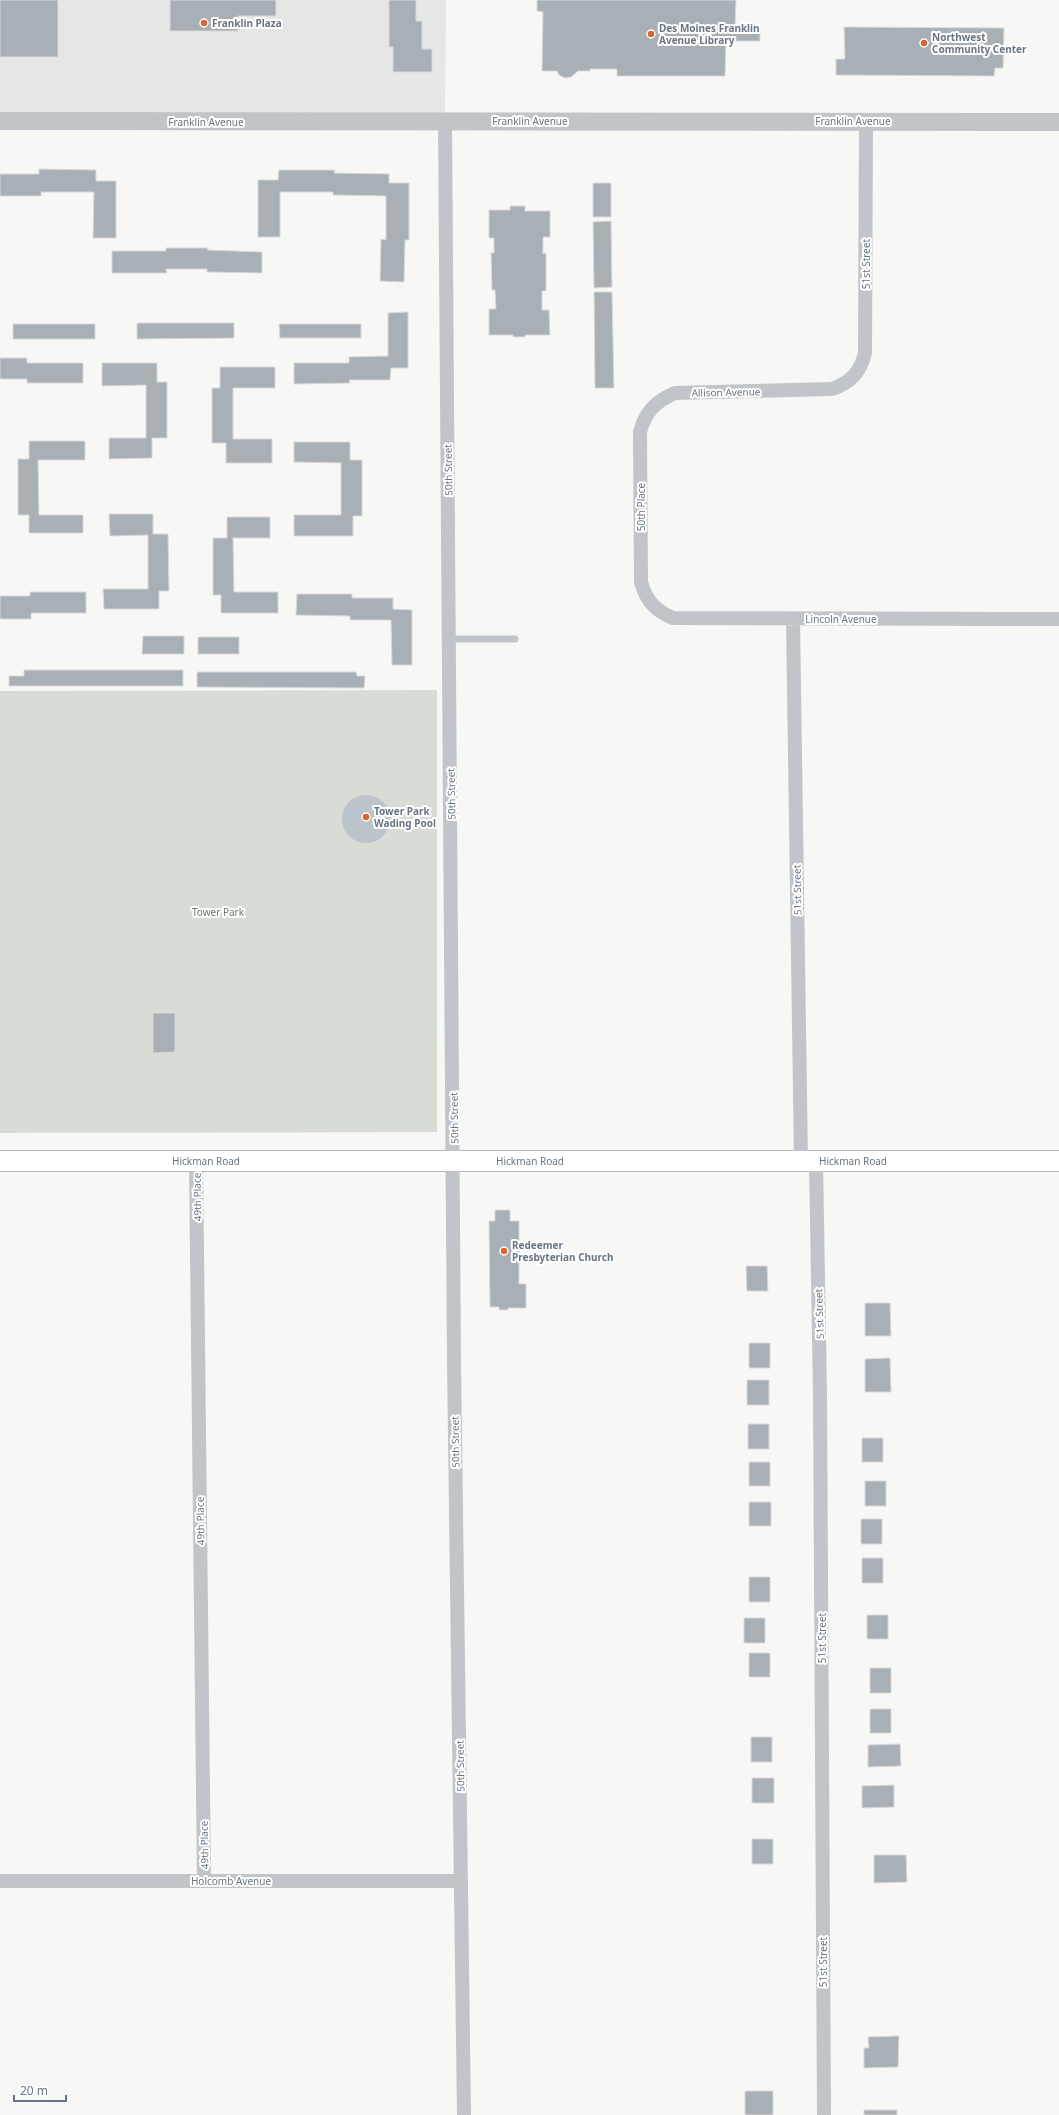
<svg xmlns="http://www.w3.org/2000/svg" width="1059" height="2115" font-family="'Noto Sans',sans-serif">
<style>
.built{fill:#e5e6e6}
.green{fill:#d7dcd4}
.water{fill:#bbc4ca}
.building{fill:#a8afb5;stroke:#d9d9d7}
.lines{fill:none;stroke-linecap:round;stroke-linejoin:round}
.secondary-casing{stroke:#b3b8bd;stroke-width:22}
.service{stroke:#c1c4c8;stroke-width:7}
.minor{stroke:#c1c4c8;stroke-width:14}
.tertiary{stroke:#c1c4c8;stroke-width:18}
.secondary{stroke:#fff;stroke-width:20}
.poi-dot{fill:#d96534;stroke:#fff;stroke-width:1.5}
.labels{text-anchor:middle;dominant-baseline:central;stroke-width:4;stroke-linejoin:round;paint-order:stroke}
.poi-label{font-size:10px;font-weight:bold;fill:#687684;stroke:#fff;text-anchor:start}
.street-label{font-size:10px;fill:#687684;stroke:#fff}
.park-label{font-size:10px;fill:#6a7b67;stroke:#fff}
</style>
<rect width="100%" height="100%" fill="#f7f7f5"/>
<!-- built -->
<path class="built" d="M0,0H446L445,121H0Z"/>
<!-- green -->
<path class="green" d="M437,690V1132L0,1133V691Z"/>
<!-- water -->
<path class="water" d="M342 819a24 24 0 1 1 48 0a24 24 0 1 1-48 0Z"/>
<!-- building -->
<path class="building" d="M0,0H58V57H0Z
M170,0H276V16H238V31H170Z
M389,0H416V21H422V49H432V72H393V47H389Z
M537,0H736L735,27H760V41H726L725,76H617V69H590V71H578L571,77L565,78L559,75L557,71H542L543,12L537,11Z
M844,27L1004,28L1003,68H995L994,76L836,75V59H845Z
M39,169L96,170V181H116V238H93L94,192H41V196H0V174H39Z
M279,170H335L334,173L389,174V183H409V240H405L404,282L380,281L381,239L386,240V196L333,195V192H280V237H258V180H278Z
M593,183H611V217H593Z
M510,206H525V211H550V237H543V254L546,253V291H542V310H549L550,335H525V337H513V335H489V309H496L495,290H492L491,253H494V238H489V210H510Z
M611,221L612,287L594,288L593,222Z
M166,248H208L207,250L262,252V273L207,272V269H166L167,273H112V251H166Z
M594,292H612L614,388H595Z
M408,312V368H391L390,380H349L350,383L294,384V363H349V357L388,356V313Z
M137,323H234V338L137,339Z
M13,324H95V339H13Z
M279,324H361V338H280Z
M0,358H27V363H83V383H27V379H0Z
M102,363H157V382H167V438H152V458L109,459V438H146V385L102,386Z
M220,367H275V388H233V439H272V463H226V443H212V388H220Z
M29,441H85V460H38L39,515H83V533H29V515H18V459H29Z
M294,442H350V460H362V516H353V536H294V515H341V463L294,462Z
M109,514H153V534H168L169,591H159V609H104L103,589H148V535L110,536Z
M227,517H270V538H233L234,592H278V613H221V595H213V538H227Z
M30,592H86V613H31V619H0V596H30Z
M297,594H352V598H393V609L412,610V665H392L391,620H350V616L296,615Z
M143,636H184V654H142Z
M198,637H239V654H198Z
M24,670H183V686H9V676H24Z
M197,672H356L357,676H365L364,688L197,687Z
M153,1013H175V1052L153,1053Z
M495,1210H510V1221H519V1284H526V1308H508V1310H499V1307H490L489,1221H495Z
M746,1266H767L768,1291H747Z
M865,1303H890L891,1336H865Z
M749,1343H770V1368H749Z
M890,1358L891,1392H865V1359Z
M747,1380H769V1405H747Z
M748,1424H769V1449H748Z
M862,1438H883V1462H862Z
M749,1462H770V1486H749Z
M865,1481H886V1506H865Z
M749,1502H771V1526H749Z
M861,1519H882V1544H861Z
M862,1558H883V1583H862Z
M749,1577H770V1602H749Z
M867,1615H888V1639H867Z
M744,1618H765V1643H744Z
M749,1653H770V1677H749Z
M870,1668H891V1693H870Z
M870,1709H891V1733H870Z
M751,1737H772V1762H751Z
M900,1744L901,1766L868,1767V1745Z
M752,1778H774V1803H752Z
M894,1785V1807L862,1808V1786Z
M752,1839H773V1864H752Z
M874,1855H906L907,1882L874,1883Z
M899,2036L898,2067L864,2068V2048H869L868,2037Z
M745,2091H773V2115H745Z
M864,2110H897V2115H864Z"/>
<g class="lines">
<!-- secondary casing -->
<g class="secondary-casing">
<path id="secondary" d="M0,1161H1059"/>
</g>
<!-- service -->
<path class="service" d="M449,639H515"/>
<!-- minor -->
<path class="minor" d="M445,121L454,1361L464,2115
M866,121L865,353C860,373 851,382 832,389L675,393C656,401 645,412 640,432L641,582C646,601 656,611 673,618L1059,619
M793,619L801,1161
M196,1161L204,1881
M816,1161L820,1396L824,2115
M0,1881H461"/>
<!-- tertiary -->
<path class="tertiary" d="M0,121L1059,122"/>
<!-- secondary -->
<use href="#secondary" class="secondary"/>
</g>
<!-- markers -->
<g class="poi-dot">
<circle cx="204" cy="23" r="4"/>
<circle cx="651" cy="34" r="4"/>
<circle cx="924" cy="43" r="4"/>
<circle cx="366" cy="817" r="4"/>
<circle cx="504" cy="1251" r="4"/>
</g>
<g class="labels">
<!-- poi labels -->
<g class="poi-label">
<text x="212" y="23">Franklin Plaza</text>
<text x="659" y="28">Des Moines Franklin<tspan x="659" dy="12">Avenue Library</tspan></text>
<text x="932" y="37">Northwest<tspan x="932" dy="12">Community Center</tspan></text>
<text x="374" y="811">Tower Park<tspan x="374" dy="12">Wading Pool</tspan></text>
<text x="512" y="1245">Redeemer<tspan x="512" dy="12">Presbyterian Church</tspan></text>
</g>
<!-- street labels -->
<g class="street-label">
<text x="530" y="121">Franklin Avenue</text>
<text x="853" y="121">Franklin Avenue</text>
<text x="206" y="122">Franklin Avenue</text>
<text transform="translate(866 264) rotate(-90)">51st Street</text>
<text transform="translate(726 392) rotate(-1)">Allison Avenue</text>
<text transform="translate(448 470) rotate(-91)">50th Street</text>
<text transform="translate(641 507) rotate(-90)">50th Place</text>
<text x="841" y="619">Lincoln Avenue</text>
<text transform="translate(451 794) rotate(-91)">50th Street</text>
<text transform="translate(797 890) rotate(-91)">51st Street</text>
<text transform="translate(454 1118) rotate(-91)">50th Street</text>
<text x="206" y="1161">Hickman Road</text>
<text x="530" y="1161">Hickman Road</text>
<text x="853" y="1161">Hickman Road</text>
<text transform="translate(197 1197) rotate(-91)">49th Place</text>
<text transform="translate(819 1314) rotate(-92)">51st Street</text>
<text transform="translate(455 1442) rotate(-91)">50th Street</text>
<text transform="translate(200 1521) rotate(-91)">49th Place</text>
<text transform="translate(822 1638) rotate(-90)">51st Street</text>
<text transform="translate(460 1766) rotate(-91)">50th Street</text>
<text transform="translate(204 1845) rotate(-91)">49th Place</text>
<text x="231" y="1881">Holcomb Avenue</text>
<text transform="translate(823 1962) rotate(-90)">51st Street</text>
</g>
<!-- park labels -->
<g class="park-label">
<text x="218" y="912">Tower Park</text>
</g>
</g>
<!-- scale -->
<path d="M14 2095v6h52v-6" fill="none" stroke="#687684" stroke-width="2"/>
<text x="20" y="2095" font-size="12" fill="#687684" stroke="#ffffff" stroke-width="3" paint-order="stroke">20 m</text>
</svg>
